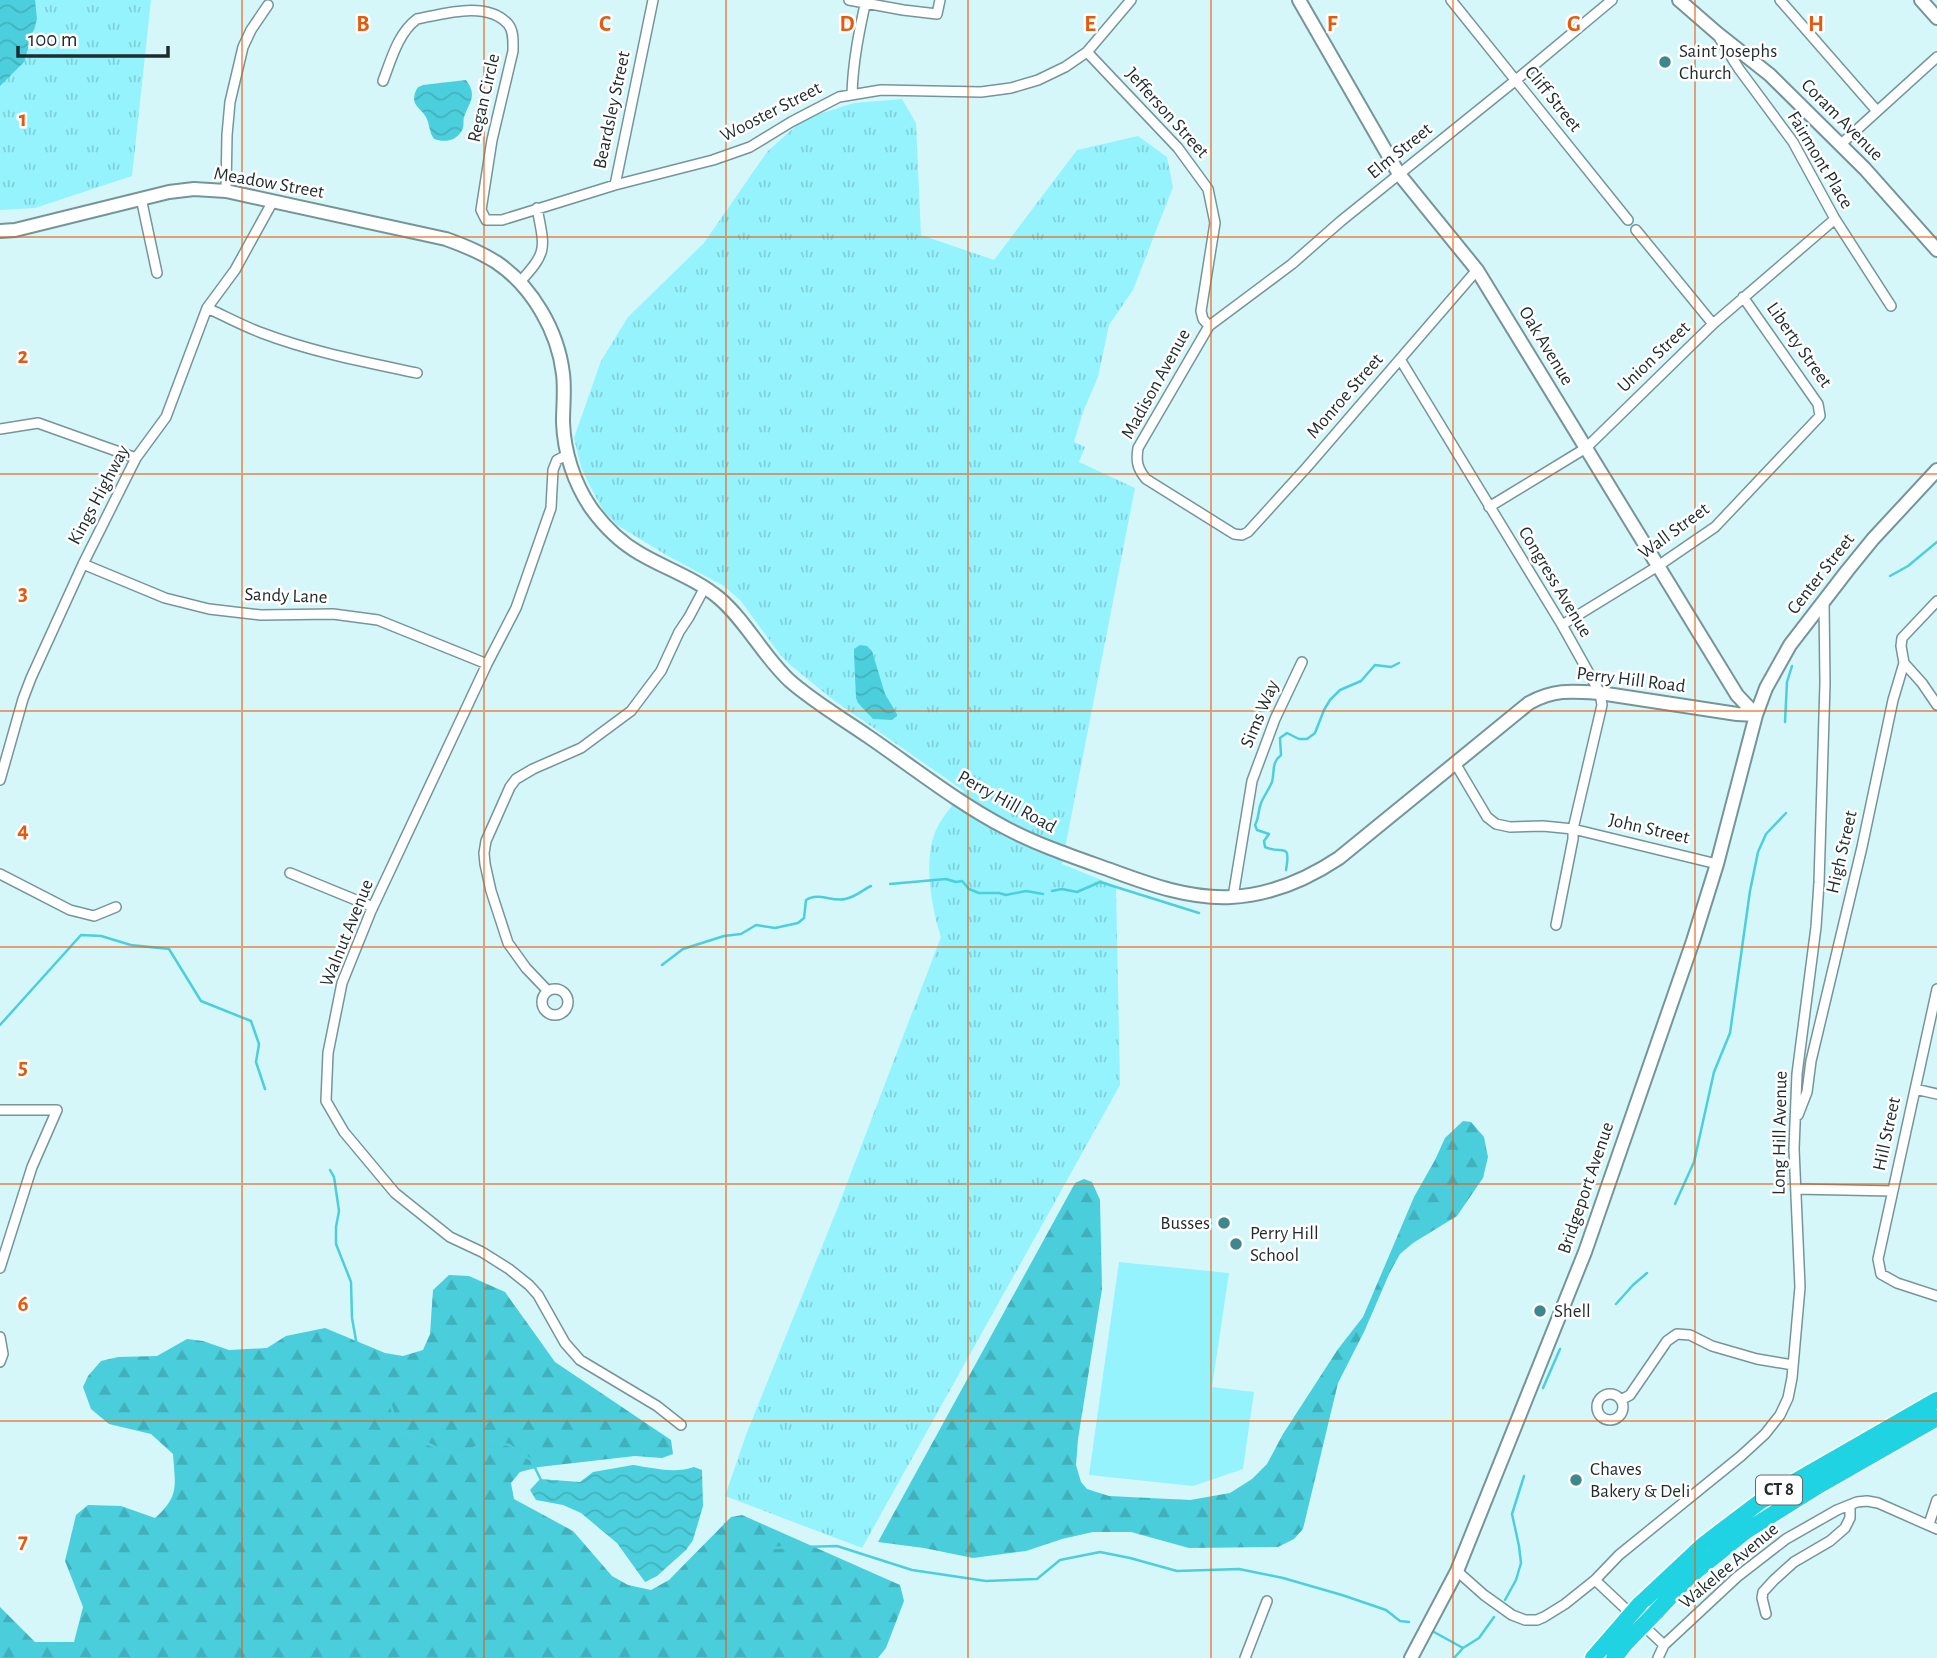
<svg xmlns="http://www.w3.org/2000/svg" width="1937" height="1658" font-family="'Alegreya Sans',sans-serif">
<style>
.grass{fill:url(#grass-tufts)}
.forest{fill:url(#forest-firs)}
.pitch{fill:#94f3fd}
.water{fill:url(#water-waves)}
.lines{fill:none;stroke-linecap:round;stroke-linejoin:round}
.stream{stroke:#4ccfdc;stroke-width:2.5}
.street-casing{stroke:#769598;stroke-width:12}
.secondary-casing{stroke:#769598;stroke-width:16}
.highway-casing{stroke:#fff;stroke-width:19}
.street{stroke:#fff;stroke-width:9}
.secondary{stroke:#fff;stroke-width:12}
.highway{stroke:#20d3e3;stroke-width:16}
.highway-bridge-casing{stroke:#fff;stroke-width:19;stroke-linecap:butt}
.highway-bridge{stroke:#20d3e3;stroke-width:16}
.grid{fill:none;stroke:#e8590c;stroke-width:2;stroke-opacity:0.55}
.poi-dot{fill:#3f878e;stroke:#fff;stroke-width:2.5}
.labels{text-anchor:middle;dominant-baseline:central;stroke-width:5;stroke-linejoin:round;paint-order:stroke}
.shield{fill:#fff;stroke:#626b6c;stroke-width:2}
.shield-label{font-size:18px;font-weight:bold;fill:#1f2b2d}
.poi-label{font-size:19px;fill:#1f2b2d;stroke:#fff;text-anchor:start}
.street-label{font-size:19px;fill:#1f2b2d;stroke:#fff}
.grid-label{font-size:23px;text-anchor:middle;font-weight:bold;fill:#e8590c;stroke:#fff;stroke-width:5;stroke-linejoin:round;paint-order:stroke}
</style>
<defs>
<pattern id="grass-tufts" width="24" height="20" patternUnits="userSpaceOnUse" patternTransform="scale(1.75)"><rect width="24" height="20" fill="#94f3fd"/><path d="M3 7l-1-3M5 7V3M7 7l1-3M15 17l-1-3M17 17v-4M19 17l1-3" fill="none" stroke="#7fd0d9"/></pattern>
<pattern id="forest-firs" width="22" height="20" patternUnits="userSpaceOnUse" patternTransform="scale(1.75)"><rect width="22" height="20" fill="#4acedb"/><path d="M5 1l3.5 6h-7zM16 11l3.5 6h-7z" fill="#40b1bc"/></pattern>
<pattern id="water-waves" width="16" height="10" patternUnits="userSpaceOnUse" patternTransform="scale(1.75)"><rect width="16" height="10" fill="#4ccfdc"/><path d="M0 5q4-4 8 0t8 0" fill="none" stroke="#42b2bd"/></pattern>
</defs>
<rect width="100%" height="100%" fill="#d5f7fa"/>
<!-- grass -->
<path class="grass" d="M0,0H151L132,176L35,208L0,210Z
M902,99L916,123L921,235L994,260L1077,150L1138,136L1167,157L1173,187L1133,290L1109,325L1098,377L1083,412L1074,442L1085,447L1079,462L1135,488L1062,864L1116,886L1120,1085L862,1548L725,1496L746,1435L838,1207L941,937C931,907 922,855 938,826C945,813 956,802 964,791L832,699L788,663L778,652L741,601L724,586L668,556L617,525L603,510L589,484L581,467L574,438L601,361L628,317L704,243L767,152L799,123L819,114L854,103Z"/>
<!-- forest -->
<path class="forest" d="M1463,1121L1471,1122L1484,1137L1488,1157L1483,1178L1457,1216L1413,1243L1400,1254L1390,1272L1364,1332L1338,1383L1303,1529L1294,1539L1278,1547L1189,1548L1131,1532H1093L1062,1539L1026,1551L973,1558L924,1548L878,1542L1075,1183L1084,1179L1092,1182L1100,1200L1102,1289L1078,1439L1076,1465L1081,1482L1087,1489L1109,1496L1190,1500L1230,1493L1252,1479L1267,1464L1283,1434L1338,1349L1363,1317L1414,1197L1435,1160L1445,1138Z
M449,1275L469,1276L505,1292L555,1362L671,1440L673,1454L662,1458L635,1456L539,1467L520,1472L511,1483L514,1499L573,1531L612,1576L628,1585L651,1590L669,1580L731,1517L742,1515L900,1585L904,1601L886,1648L878,1658H0V1607L35,1642H74L83,1607L65,1561L76,1515L88,1505L121,1506L155,1518C180,1496 175,1485 173,1454L151,1434L109,1424L91,1409L83,1387L88,1376L101,1361L118,1357L157,1356L187,1339L203,1341L229,1350L267,1348L286,1336L325,1328L385,1353L403,1356L423,1350L430,1334L433,1290Z"/>
<!-- pitch -->
<path class="pitch" d="M1119,1262L1229,1273L1212,1387L1254,1392L1243,1469L1193,1486L1089,1475Z"/>
<!-- water -->
<path class="water" d="M0,0H35L37,19L24,62L0,86Z
M466,80C478,96 469,102 464,117C463,120 464,124 463,128C458,141 445,143 434,139C429,132 430,125 426,117C421,108 411,106 415,93C418,86 417,88 423,85Z
M860,645L867,646L872,651L885,694L897,714V716L892,720L873,719L858,703L856,698L854,653V649Z
M633,1465C654,1468 674,1474 694,1467L702,1470L703,1506L693,1540L686,1550L657,1576L645,1582L617,1543L581,1513L563,1505L536,1500L530,1490L540,1479L580,1482L593,1472Z"/>
<g class="lines">
<!-- stream -->
<path class="stream" d="M1890,576L1908,566L1937,542
M1785,722L1787,682L1792,666
M1286,870C1291,841 1283,855 1265,847L1264,841L1269,834L1257,830L1255,825C1259,818 1258,811 1261,803C1264,796 1269,789 1272,782C1275,771 1271,763 1281,755L1280,738L1287,733L1299,739H1307L1315,733L1324,710L1330,700L1340,690L1361,681L1375,665L1391,667L1399,663
M890,884L946,879L956,882L962,881L969,889L979,893H999L1006,895L1026,891L1043,894
M1052,891L1062,889L1077,892L1100,882L1199,913
M662,965L683,949L724,936L741,934L756,925L775,928L798,923L804,918L806,900C818,892 832,902 845,899C856,897 862,890 871,886
M0,1025L81,935L101,936L131,945L169,949L201,1001L251,1021L259,1044L256,1062L265,1089
M330,1170L334,1177L339,1211L336,1227V1244L351,1282L352,1318L357,1346L369,1376L388,1395L398,1430L435,1447L460,1455L487,1441L509,1445L531,1460L542,1482
M1675,1204L1694,1162L1714,1072L1730,1033L1750,891L1758,852L1766,834L1786,813
M1616,1304L1633,1285L1647,1273
M1543,1388L1560,1349
M725,1524L743,1537L769,1548L837,1546L912,1570L986,1581L1037,1579L1060,1560L1100,1552L1130,1558L1177,1571L1239,1569L1283,1578L1342,1595L1386,1610L1400,1621L1409,1622
M1505,1600L1516,1580L1521,1563L1519,1546L1512,1514L1524,1476
M1434,1632L1463,1648
M1454,1658L1463,1648L1479,1638L1494,1617"/>
<!-- street casing -->
<g class="street-casing">
<path id="street" d="M849,0L903,10L937,14L940,0
M1451,0L1628,220
M1780,0L1877,111
M1720,39L1739,69L1793,142L1835,219L1891,306
M1087,52L1178,148L1208,189L1215,223L1201,311L1203,319L1209,326
M383,81C391,60 398,33 417,19C443,14 487,0 508,24C514,31 513,42 513,51L492,140L481,210L486,220H502L615,185L713,160L750,147L791,122L839,97L881,90L981,92L1011,88L1038,80L1065,67L1087,52L1131,0
M852,94C853,61 859,32 866,0
M1840,145L1937,57
M615,185L653,0
M226,191L227,135L230,102L243,47L251,30L268,5
M141,198L157,273
M1636,230L1713,324
M1477,270L1307,467L1248,532L1242,535L1234,534L1146,479C1137,468 1136,461 1138,448L1209,326L1292,264L1341,221L1516,80L1612,0
M519,283C548,251 545,250 537,208
M207,308C225,316 243,326 262,333C312,352 365,362 417,373
M1400,359L1562,625L1600,693L1602,705L1573,829V839L1556,925
M0,429L38,423L136,458
M567,455L557,460L553,470L551,508L516,608L487,664L371,911L342,983L328,1053L326,1101L344,1132L395,1193L450,1237L482,1252L509,1269L529,1285L538,1295L565,1343L580,1360L657,1406L681,1425
M1489,507L1586,448L1713,324L1835,219
M83,564L165,598L209,609L261,615L333,614L378,620L487,664
M1562,625L1658,566L1715,527L1820,416L1818,404L1743,297
M1904,663L1922,683L1937,705
M1455,763L1487,817L1496,824L1510,827L1543,826L1573,829L1717,864
M0,780L23,699L31,678L83,564L136,458L166,417L207,308L235,270L273,201
M290,873L373,907
M0,874L70,910L94,916L116,907
M1233,897L1252,781L1275,719L1302,662
M542 1002a13 13 0 1 1 26 0a13 13 0 1 1-26 0Z
M1937,989L1878,1259L1881,1274L1897,1283L1937,1296
M548,991L526,968L508,943L491,891L485,864L484,853L486,841L510,787L516,779L533,769L581,748L631,711L661,671L679,632L689,617L705,587
M1915,1089L1937,1094
M0,1110H57L32,1167L0,1268
M1798,1115L1807,1092L1811,1061L1862,847L1893,700L1904,663L1901,646L1902,638L1937,601
M1796,1189L1893,1191
M0,1337L3,1354L0,1362
M1597 1407a13 13 0 1 1 26 0a13 13 0 1 1-26 0Z
M1621,1400L1630,1395L1667,1341L1677,1334L1690,1335L1712,1346L1757,1359L1793,1365
M1929,1524L1937,1500
M1457,1571L1484,1595L1512,1615L1525,1620H1537L1544,1617L1565,1604L1595,1580L1619,1555L1741,1456L1765,1434L1780,1415L1788,1398L1792,1378L1800,1287L1794,1149L1797,1074L1816,927L1819,883L1825,683L1824,602
M1595,1580L1664,1645
M1766,1614L1762,1598L1763,1592L1774,1580L1794,1562L1830,1541L1845,1528L1850,1518V1505
M1245,1658L1267,1601
M1658,1658L1664,1645L1737,1577L1786,1539L1837,1510L1857,1502L1867,1501L1878,1503L1937,1529"/>
</g>
<!-- secondary casing -->
<g class="secondary-casing">
<path id="secondary" d="M1299,0L1399,174L1477,270L1737,695L1756,715
M1679,0L1717,33L1770,75L1865,169L1937,250
M1921,0L1937,18
M0,231L15,230L169,192L194,189L226,191L446,239C463,245 480,252 496,262C532,286 558,331 563,374C565,390 563,406 563,422C564,452 574,483 591,508C604,526 620,542 639,553C666,569 695,578 719,598C747,622 763,656 790,681C814,702 843,719 869,737C914,768 958,803 1006,828C1040,846 1077,858 1113,871C1151,885 1190,899 1231,897C1271,895 1306,880 1339,858L1529,703C1554,689 1572,691 1600,693L1737,714L1756,715
M1411,1658L1457,1571L1585,1252L1693,941L1717,864L1756,715L1766,688L1790,645L1847,571L1873,539L1937,470"/>
</g>
<!-- highway casing -->
<g class="highway-casing">
<path id="highway" d="M1639,1605L1703,1545L1761,1501L1937,1400
M1656,1612L1690,1576L1746,1531L1818,1486L1937,1418
M1593,1658L1613,1635
M1614,1658L1625,1644"/>
</g>
<!-- street -->
<use href="#street" class="street"/>
<!-- secondary -->
<use href="#secondary" class="secondary"/>
<!-- highway -->
<use href="#highway" class="highway"/>
<!-- highway-bridge casing -->
<g class="highway-bridge-casing">
<path id="highway-bridge" d="M1613,1635L1639,1605
M1625,1644L1656,1612"/>
</g>
<!-- highway-bridge -->
<use href="#highway-bridge" class="highway-bridge"/>
</g>
<!-- grid -->
<path class="grid" d="M242,0V1658M484,0V1658M726,0V1658M968,0V1658M1211,0V1658M1453,0V1658M1695,0V1658M0,237H1937M0,474H1937M0,711H1937M0,947H1937M0,1184H1937M0,1421H1937"/>
<!-- markers -->
<g class="poi-dot">
<circle cx="1665" cy="62" r="7"/>
<circle cx="1224" cy="1223" r="7"/>
<circle cx="1236" cy="1244" r="7"/>
<circle cx="1540" cy="1311" r="7"/>
<circle cx="1576" cy="1480" r="7"/>
</g>
<g class="labels">
<!-- shield labels -->
<rect class="shield" x="1756" y="1475.5" width="46" height="29" rx="5"/>
<g class="shield-label">
<text x="1779" y="1490">CT 8</text>
</g>
<!-- poi labels -->
<g class="poi-label">
<text x="1679" y="51">Saint Josephs<tspan x="1679" dy="22">Church</tspan></text>
<text x="1210" y="1223" text-anchor="end">Busses</text>
<text x="1250" y="1233">Perry Hill<tspan x="1250" dy="22">School</tspan></text>
<text x="1554" y="1311">Shell</text>
<text x="1590" y="1469">Chaves<tspan x="1590" dy="22">Bakery &amp; Deli</tspan></text>
</g>
<!-- street labels -->
<g class="street-label">
<text transform="translate(484 98) rotate(-77)">Regan Circle</text>
<text transform="translate(1553 99) rotate(51)">Cliff Street</text>
<text transform="translate(612 110) rotate(-78)">Beardsley Street</text>
<text transform="translate(771 112) rotate(-27)">Wooster Street</text>
<text transform="translate(1167 113) rotate(48)">Jefferson Street</text>
<text transform="translate(1842 120) rotate(45)">Coram Avenue</text>
<text transform="translate(1400 151) rotate(-39)">Elm Street</text>
<text transform="translate(1820 160) rotate(59)">Fairmont Place</text>
<text transform="translate(269 183) rotate(10)">Meadow Street</text>
<text transform="translate(1799 345) rotate(55)">Liberty Street</text>
<text transform="translate(1546 346) rotate(59)">Oak Avenue</text>
<text transform="translate(1654 357) rotate(-44)">Union Street</text>
<text transform="translate(1156 384) rotate(-61)">Madison Avenue</text>
<text transform="translate(1345 396) rotate(-49)">Monroe Street</text>
<text transform="translate(99 495) rotate(-62)">Kings Highway</text>
<text transform="translate(1674 531) rotate(-36)">Wall Street</text>
<text transform="translate(1821 574) rotate(-52)">Center Street</text>
<text transform="translate(1555 582) rotate(59)">Congress Avenue</text>
<text transform="translate(286 596) rotate(2)">Sandy Lane</text>
<text transform="translate(1631 680) rotate(7)">Perry Hill Road</text>
<text transform="translate(1260 714) rotate(-67)">Sims Way</text>
<text transform="translate(1007 802) rotate(29)">Perry Hill Road</text>
<text transform="translate(1649 829) rotate(13)">John Street</text>
<text transform="translate(1842 852) rotate(-77)">High Street</text>
<text transform="translate(347 933) rotate(-68)">Walnut Avenue</text>
<text transform="translate(1780 1133) rotate(-89)">Long Hill Avenue</text>
<text transform="translate(1887 1134) rotate(-78)">Hill Street</text>
<text transform="translate(1586 1188) rotate(-71)">Bridgeport Avenue</text>
<text transform="translate(1729 1566) rotate(-40)">Wakelee Avenue</text>
</g>
</g>
<g class="grid-label">
<text x="363" y="31">B</text>
<text x="605" y="31">C</text>
<text x="847" y="31">D</text>
<text x="1090" y="31">E</text>
<text x="1332" y="31">F</text>
<text x="1574" y="31">G</text>
<text x="1816" y="31">H</text>
<text x="23" y="126">1</text>
<text x="23" y="363">2</text>
<text x="23" y="600">3</text>
<text x="23" y="837">4</text>
<text x="23" y="1074">5</text>
<text x="23" y="1311">6</text>
<text x="23" y="1548">7</text>
</g>
<!-- scale -->
<path d="M18 46v10h150v-10" fill="none" stroke="#1f2b2d" stroke-width="3.5"/>
<text x="28" y="46" font-size="21" fill="#1f2b2d" stroke="#ffffff" stroke-width="5" paint-order="stroke">100 m</text>
</svg>
